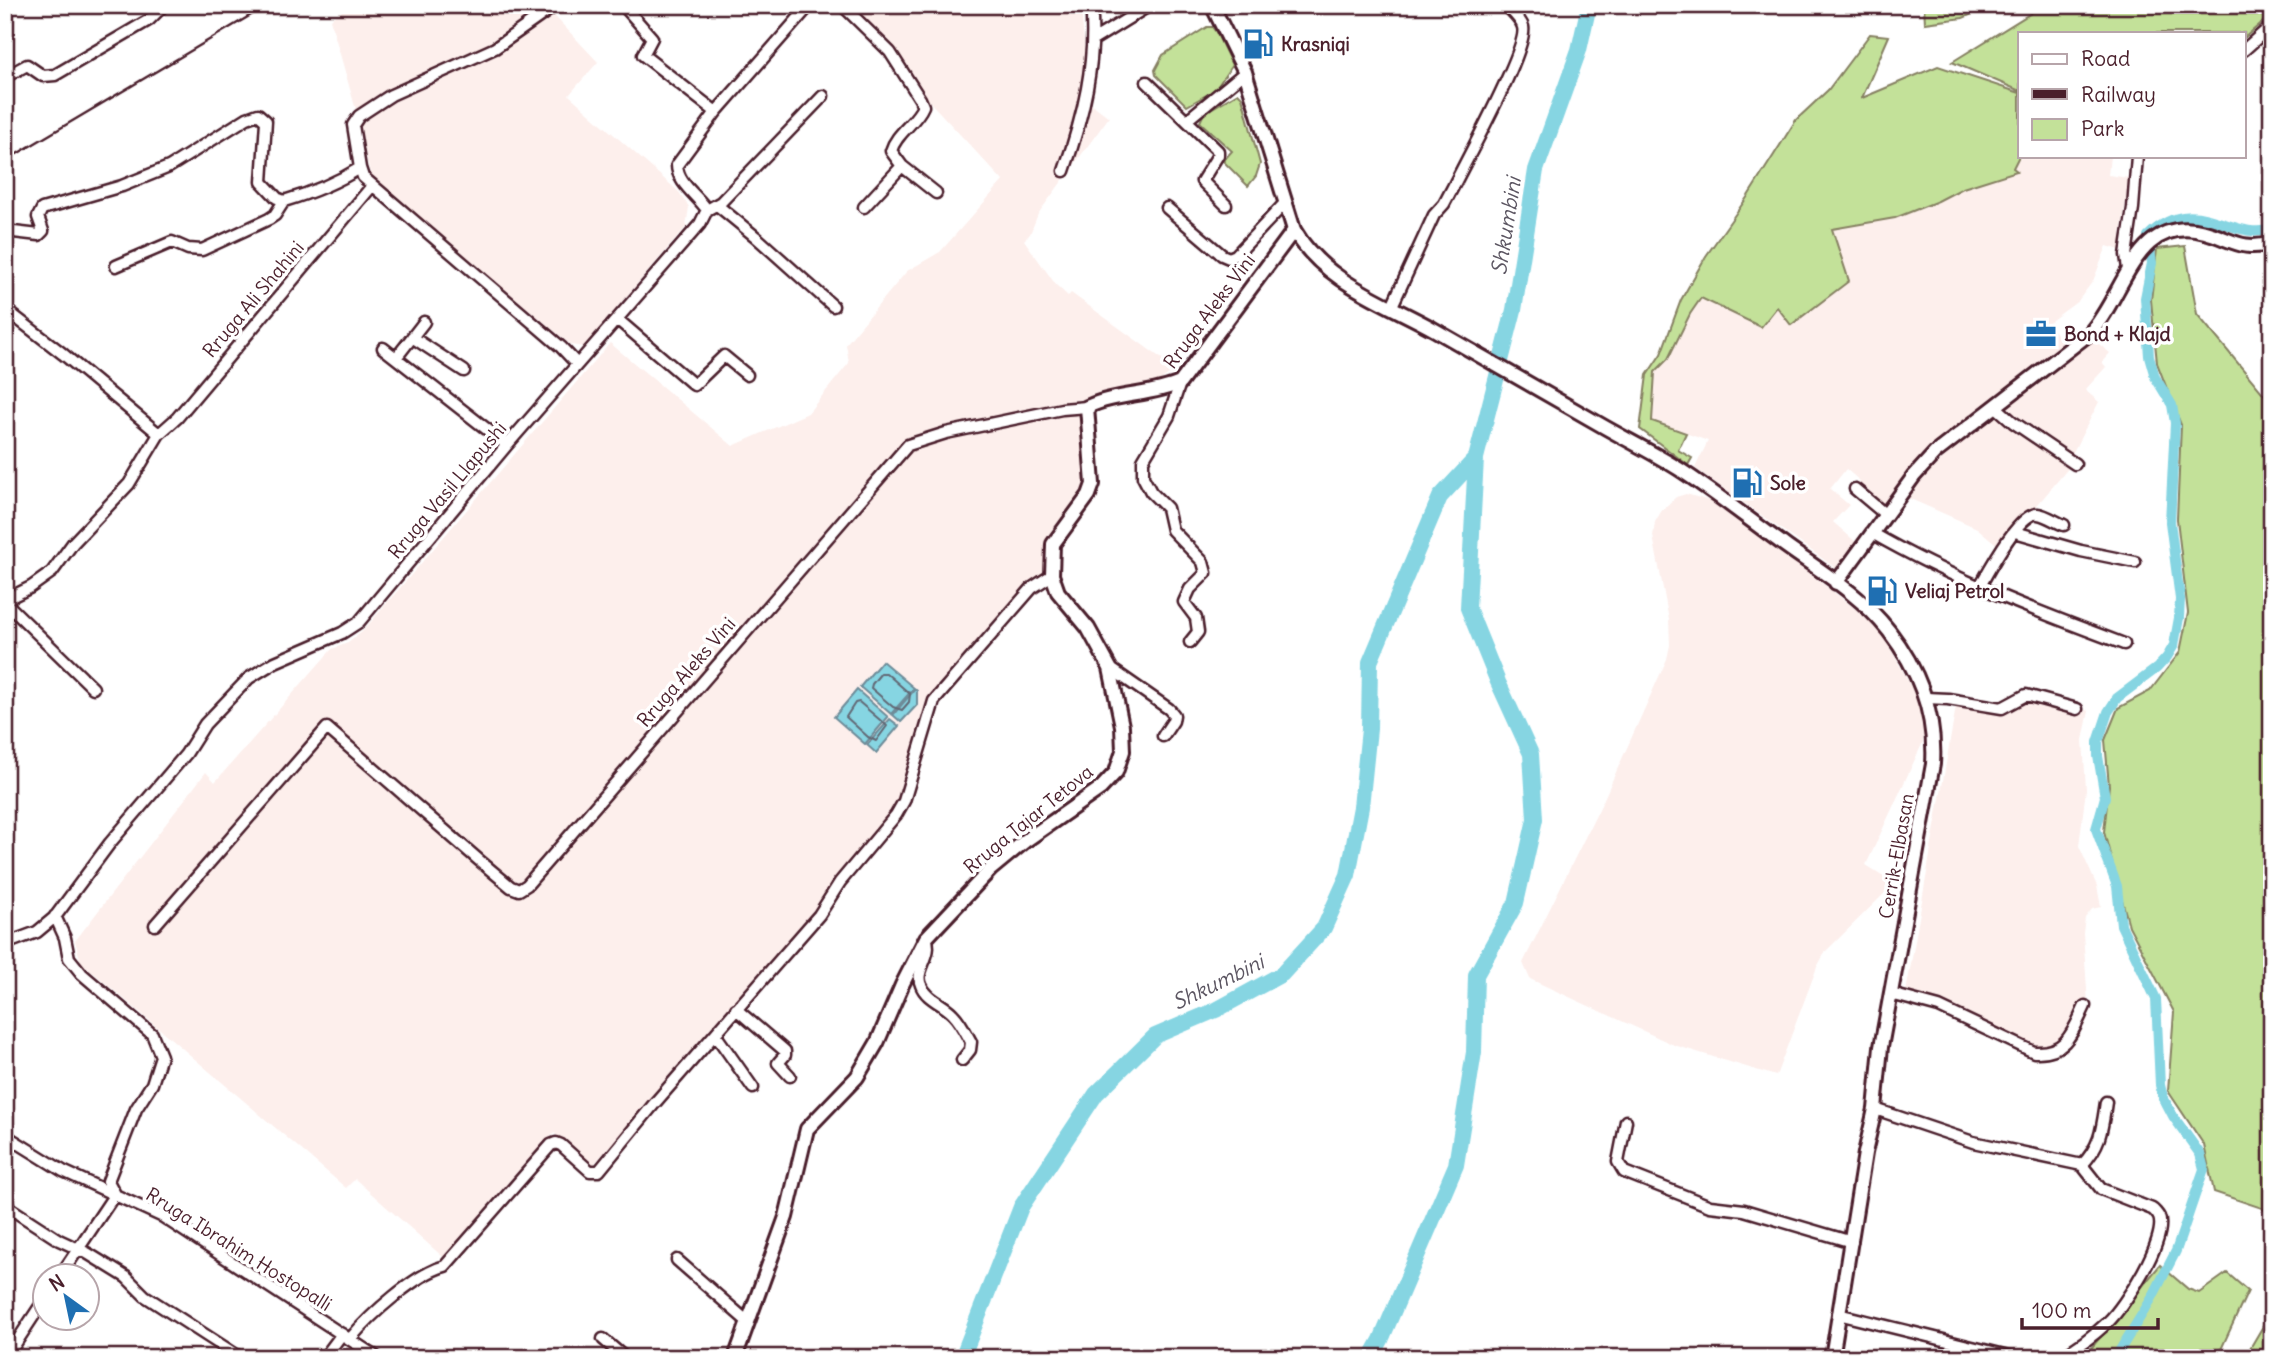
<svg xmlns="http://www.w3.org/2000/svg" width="2277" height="1363" font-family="Delius,sans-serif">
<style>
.built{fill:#fdefec}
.green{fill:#c3e199;stroke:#868062;stroke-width:2}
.water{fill:#86d5e2;stroke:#6e8c99;stroke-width:2}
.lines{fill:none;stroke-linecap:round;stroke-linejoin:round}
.shore{stroke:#626874;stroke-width:2}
.canal{stroke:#86d5e2;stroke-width:10}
.river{stroke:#86d5e2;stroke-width:16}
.minor-casing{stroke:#4a1f2b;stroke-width:15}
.tertiary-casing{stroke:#4a1f2b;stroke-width:18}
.secondary-casing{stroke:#4a1f2b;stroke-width:18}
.minor{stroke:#fff;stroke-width:10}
.tertiary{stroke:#fff;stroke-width:12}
.secondary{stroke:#fff;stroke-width:12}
.rail{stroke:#4a1f2b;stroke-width:2.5}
.labels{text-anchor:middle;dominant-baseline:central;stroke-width:7;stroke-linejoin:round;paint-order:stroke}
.poi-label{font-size:19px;font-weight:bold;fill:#4a1f2b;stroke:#fff;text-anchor:start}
.street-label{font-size:19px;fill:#4a1f2b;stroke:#fff}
.water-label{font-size:21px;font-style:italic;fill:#5c5662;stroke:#fff}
</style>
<rect width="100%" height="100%" fill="#fff"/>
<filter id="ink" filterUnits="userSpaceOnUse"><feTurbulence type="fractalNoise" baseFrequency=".0143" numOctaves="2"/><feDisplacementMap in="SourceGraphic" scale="14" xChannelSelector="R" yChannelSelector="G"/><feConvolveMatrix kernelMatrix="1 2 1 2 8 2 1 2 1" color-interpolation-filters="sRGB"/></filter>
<g filter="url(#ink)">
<!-- built -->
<path class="built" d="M351,5H544L598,62L569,95L679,192L689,207L686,227L583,347L571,345L371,177L356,110L330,19Z
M849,5H1081L1085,58L1080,95L1109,117L1038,214L1030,234L1024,240L1056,285L1068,296L1071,293L1176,369L1155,384L1079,401L1091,486L1049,538V569L935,699L902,806L817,906L820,911L593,1165L554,1133L443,1257L355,1179L346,1188L81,962L75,941L206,772L215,782L332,649L348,643L363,631L610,343L733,446L808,413L849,363L846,344L907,271L940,252L1003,181L917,88L898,59L900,56Z
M2020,154L2110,156L2108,175L2129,178L2121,235L2127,237L2123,251L2107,246L2093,281L2078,301L2048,323L2065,346L1976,414L1886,508L1858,484L1860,481L1846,469L1830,489L1849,505L1833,522L1857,543L1837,569L1695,468L1708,441L1651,421L1655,372L1668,358L1690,314L1701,298L1761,327L1832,229L1895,218L1938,201L1963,188L2016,171L2013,169Z
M2094,340L2110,353L2102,362L2106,367L2085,390L2099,402L2073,452L2071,465L2001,548L1977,528L1908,498L1922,479L1954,448Z
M1686,494L1717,503L1870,620L1881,632L1905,675L1916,697L1925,729L1923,742L1866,865L1895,883L1826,951L1817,967L1776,1076L1674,1045L1530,979L1523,963L1603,801L1667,659L1670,645L1669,620L1653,536L1655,522L1662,510L1676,497Z
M2023,693L2089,711L2083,740L2086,789L2079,846L2097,886L2101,907L2092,909L2085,918L2083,933L2089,1017L2078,1038L2062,1048L2037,1051L1905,998L1958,695L1994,703L2007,702Z"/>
<!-- green -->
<path class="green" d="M1924,5H1993L1963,18L1925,23Z
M2044,5L2054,8L2058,5H2272V14L2244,38V33H2020V91L1952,62Z
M1207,27H1212L1216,32L1232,65L1215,90L1187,106L1156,75L1155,70L1163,55Z
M1870,34L1889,36L1862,98L1938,66L2020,93V154L2013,168L2017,171L1963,188L1938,201L1895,218L1832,229L1849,281L1791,325L1777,307L1761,327L1701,298L1690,314L1668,359L1655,372L1652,421L1686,433L1678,450L1692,458L1688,465L1640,429L1647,375L1661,354L1681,300L1706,256L1748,196L1796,120L1828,90Z
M1238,93L1242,97L1260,164L1256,176L1248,186L1223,161L1232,151L1200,122L1204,113Z
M2185,246L2197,314L2272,404V1218L2262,1208L2214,1192L2204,1145L2168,1091L2174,1012L2129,926L2104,832L2109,786L2105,740L2118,708L2150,691L2180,652L2188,613L2177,519L2181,425L2157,363L2151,300L2157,249Z
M2160,1265L2188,1289L2199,1293L2227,1273L2248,1291L2217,1358L2246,1355L2266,1321H2272V1358H2083Z"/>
<!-- water -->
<path class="water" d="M882,661L914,688L891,714L860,687Z
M915,689L917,691V705L901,722L893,715Z
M857,690L888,717L865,744L834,717Z
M890,719L899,726L876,753L867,745Z"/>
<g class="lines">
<!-- shore -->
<path class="shore" d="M881,673H886L910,694L909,702L902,710L893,707L871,688L872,684Z
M859,702L887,726L876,741L868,737L846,717L855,703Z"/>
<!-- canal -->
<path class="canal" d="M2115,1358L2152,1298L2176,1251L2204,1169L2200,1154L2173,1116L2163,1097L2160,1085L2156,999L2121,925L2117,886L2096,829L2105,797L2098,756V742L2108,712L2117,698L2157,668L2167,657L2174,645L2179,618L2180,599L2170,522L2175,423L2172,405L2155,377L2149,356L2145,298L2152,263L2148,236C2195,189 2232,243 2272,229"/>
<!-- river -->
<path class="river" d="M962,1358L1021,1207L1096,1094L1155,1036L1216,1010L1282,974L1324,928L1348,875L1361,807L1369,729L1370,662L1440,497L1476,458
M1371,1358L1381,1340L1456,1165L1474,1052L1476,975L1516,903L1535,819L1531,754L1498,682L1468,608L1476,458L1514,310L1536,170L1579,50L1589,5"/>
<!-- minor casing -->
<g class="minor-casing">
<path id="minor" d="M556,5L495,48L391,95L359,116L353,125L360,168L363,177L561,347L577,364
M623,5L652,38L643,55L716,112
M842,5L890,52L920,99L923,106C916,123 896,133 891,151L902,166L936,193
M1093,40L1150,5
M2244,50L2272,25
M5,77L27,65L43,76L55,75L149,20L164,5
M1147,82L1218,151V155L1202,181L1226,205
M1187,120L1245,72
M1064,171C1083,117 1097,62 1091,5
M717,205L756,237L833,306
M864,207L902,166
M1167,208L1222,255L1229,258L1236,255L1285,203
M707,210L721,202L823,96
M5,231L39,235L43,231L38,217L42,209L122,186L169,167L247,118L258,114L266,121L262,182L277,198L284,201C311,193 336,183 360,168
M116,266L172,242L188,249L202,250L269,219L275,215L284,201
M2128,269L2126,255L2133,208L2137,156
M1392,306L1434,215L1444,204L1453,187C1465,162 1529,47 1523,27C1521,19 1511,11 1506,5
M5,309L63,354L159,434
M617,319L694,385L724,356L747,375
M412,337L464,371
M383,348L507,445
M396,358L424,322
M1180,383L1169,416L1143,460V477L1151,492L1167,508L1172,530L1203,562L1206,573L1190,589L1184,602L1196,618L1198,632L1190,642
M1995,406L2013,422L2075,464
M1855,489L1886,515
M2015,532L2081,551L2135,562
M1872,533C1952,579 2038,612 2124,644
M1980,586C1988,572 2020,511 2038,514C2046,515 2056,522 2064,525
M5,600L31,587L52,572L73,543L129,484L159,434L177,418L372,186
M5,602L93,688
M1110,668L1169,709L1174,715L1173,721L1163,736
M1926,698L1948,699L2002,708L2026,695L2077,709
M55,916L65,938L69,958L82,974L152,1034L161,1056L152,1084L136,1109L108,1181L115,1194L60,1276
M155,925L327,728L480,861L511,887L519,890L527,885L908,445L946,433L1062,409L1087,407
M926,938C934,955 914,970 921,985C926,999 944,1004 953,1014C961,1022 966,1033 971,1042L970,1050L962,1060
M5,944L37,932L55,917L110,843L186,754L205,724L249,678L275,662L342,633L359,622L507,445L700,224L707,210C698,196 677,183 677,165L716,112L810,5
M1891,994L1939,1007L2034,1052C2067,1054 2073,1031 2085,1006
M736,1009L785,1051V1055L778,1063L790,1076
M715,1034L753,1088
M1875,1109L1973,1142L2082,1165L2101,1189L2152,1209C2154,1210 2158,1215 2159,1217C2168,1239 2124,1307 2108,1322C2093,1336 2077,1348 2059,1358
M1626,1121L1618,1162L1624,1172L1710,1206L1744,1210L1852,1242
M5,1135L63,1171L163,1217L378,1358
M2082,1165C2101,1145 2102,1129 2106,1102
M5,1205L59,1240L87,1253L126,1277L145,1296L241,1358
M677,1260L748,1322
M1838,1314L2017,1358
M350,1339C370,1315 415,1274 445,1266L551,1145L556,1143L561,1145L590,1171H599L654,1104L819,915L840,882L896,815L904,801L934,701L1032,588L1052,575
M603,1339L625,1358
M6,1358L46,1297
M324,1358L342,1334"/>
</g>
<!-- tertiary casing -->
<g class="tertiary-casing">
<path id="tertiary" d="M735,1358L786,1217L807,1129L857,1077L877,1043L902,985L926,938L991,869L1025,841L1101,788L1116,772L1123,751L1122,726L1110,668L1088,628L1058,592L1052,575L1053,544L1089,495L1093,484L1087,407C1116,393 1150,396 1180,383L1294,230"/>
</g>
<!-- secondary casing -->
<g class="secondary-casing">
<path id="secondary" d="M1212,5L1245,72L1294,230C1324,282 1385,302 1435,330C1490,361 1545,393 1601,425C1627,440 1654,453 1679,469C1716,493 1751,521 1787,547C1822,572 1862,596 1889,631C1919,670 1936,714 1933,764L1881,1047L1875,1109L1865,1153L1832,1358
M1836,583L1914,476L1935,453L2090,333C2125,295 2135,213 2205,232C2231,239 2243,252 2272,243"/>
</g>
<!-- minor -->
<use href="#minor" class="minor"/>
<!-- tertiary -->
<use href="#tertiary" class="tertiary"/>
<!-- secondary -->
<use href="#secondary" class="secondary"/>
<!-- rail -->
<path class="rail" d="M5,161L268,5"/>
</g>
</g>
<!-- icons -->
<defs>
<g id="fuel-bare" transform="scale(2.415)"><path d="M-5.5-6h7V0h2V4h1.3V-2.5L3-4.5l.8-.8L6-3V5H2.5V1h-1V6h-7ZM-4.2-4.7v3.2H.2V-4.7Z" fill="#1f6fb2" stroke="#fff" stroke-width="2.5" paint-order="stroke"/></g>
<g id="office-bare" transform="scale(2.415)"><path d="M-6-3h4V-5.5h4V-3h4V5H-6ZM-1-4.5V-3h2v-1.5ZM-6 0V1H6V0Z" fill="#1f6fb2" stroke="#fff" stroke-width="2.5" paint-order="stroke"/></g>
</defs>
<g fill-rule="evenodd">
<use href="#fuel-bare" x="1258" y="44"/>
<use href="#office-bare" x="2041" y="334"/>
<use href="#fuel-bare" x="1747" y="483"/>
<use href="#fuel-bare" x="1882" y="591"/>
</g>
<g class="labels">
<!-- poi labels -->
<g class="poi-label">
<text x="1281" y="44">Krasniqi</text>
<text x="2064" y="334">Bond + Klajd</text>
<text x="1770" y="483">Sole</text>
<text x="1905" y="591">Veliaj Petrol</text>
</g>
<!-- street labels -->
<g class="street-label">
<text transform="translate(253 299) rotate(-50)">Rruga Ali Shahini</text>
<text transform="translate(1209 311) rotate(-53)">Rruga Aleks Vini</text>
<text transform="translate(447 490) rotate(-50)">Rruga Vasil Llapushi</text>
<text transform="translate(686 672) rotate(-49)">Rruga Aleks Vini</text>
<text transform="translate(1028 819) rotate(-39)">Rruga Tajar Tetova</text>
<text transform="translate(1896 856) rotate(-80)">Cerrik-Elbasan</text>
<text transform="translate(239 1249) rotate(32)">Rruga Ibrahim Hostopalli</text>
</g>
<!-- water labels -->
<g class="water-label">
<text transform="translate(1506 226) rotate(-81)">Shkumbini</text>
<text transform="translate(1218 982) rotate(-26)">Shkumbini</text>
</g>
</g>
<!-- margin -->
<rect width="2277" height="1363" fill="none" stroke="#fff" stroke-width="28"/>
<rect x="14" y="14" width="2249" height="1335" fill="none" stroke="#4a1f2b" stroke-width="2.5" filter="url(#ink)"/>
<!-- legend -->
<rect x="2018" y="32" width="228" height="126" fill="#ffffff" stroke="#b7a5aa" stroke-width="2"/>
<rect x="2032" y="54" width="35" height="10" fill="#ffffff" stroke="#b7a5aa" stroke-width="2"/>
<text x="2081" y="66" font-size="21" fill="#4a1f2b">Road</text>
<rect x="2032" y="89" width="35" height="10" fill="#4a1f2b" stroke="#b7a5aa" stroke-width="2"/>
<text x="2081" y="102" font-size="21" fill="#4a1f2b">Railway</text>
<rect x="2032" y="119" width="35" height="21" fill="#c3e199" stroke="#b7a5aa" stroke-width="2"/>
<text x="2081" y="136" font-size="21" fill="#4a1f2b">Park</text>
<!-- north arrow -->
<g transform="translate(66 1297) rotate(327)"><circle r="33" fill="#ffffff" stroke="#b7a5aa" stroke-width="2"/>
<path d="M0-5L12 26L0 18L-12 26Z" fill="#1f6fb2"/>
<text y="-10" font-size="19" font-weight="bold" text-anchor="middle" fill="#4a1f2b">N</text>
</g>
<!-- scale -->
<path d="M2022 1318v10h136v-10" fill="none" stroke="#4a1f2b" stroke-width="3.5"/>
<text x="2032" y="1318" font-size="21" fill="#4a1f2b" stroke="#ffffff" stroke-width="5" paint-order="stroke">100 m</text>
</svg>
